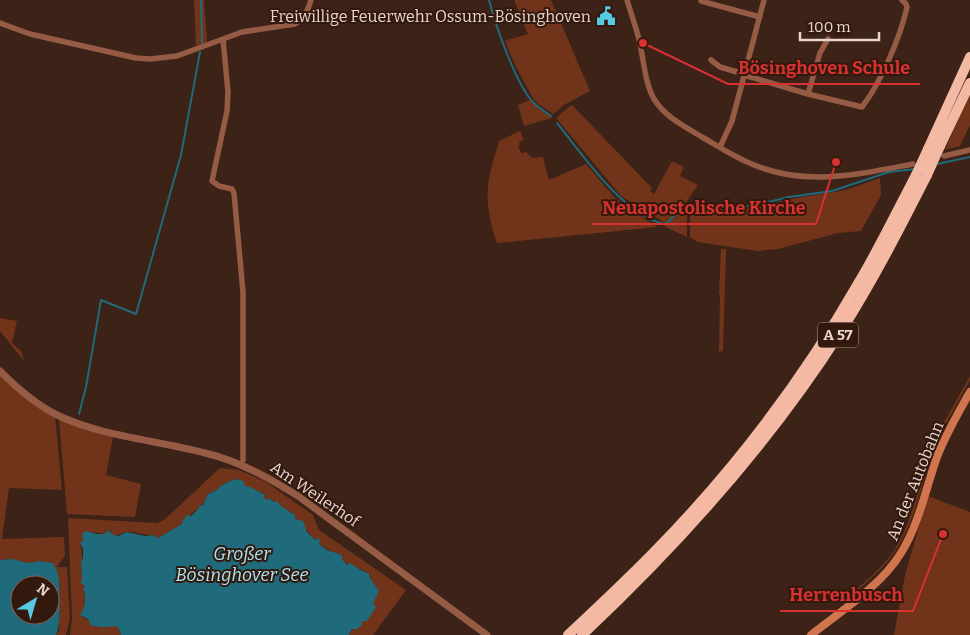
<svg xmlns="http://www.w3.org/2000/svg" width="970" height="635" font-family="Bitter,serif">
<style>
.green{fill:#71341a}
.water{fill:#1f6a7b;fill-rule:evenodd}
.lines{fill:none;stroke-linecap:round;stroke-linejoin:round}
.stream{stroke:#1f6a7b;stroke-width:2}
.minor{stroke:#955b44;stroke-width:5.5}
.tertiary{stroke:#955b44;stroke-width:7}
.secondary{stroke:#d1754f;stroke-width:8}
.motorway{stroke:#f3b9a2;stroke-width:10}
.motorway-bridge{stroke:#f3b9a2;stroke-width:10}
.labels{text-anchor:middle;dominant-baseline:central;stroke-width:4;stroke-linejoin:round;paint-order:stroke}
.shield{fill:#32180d;stroke:#b19c94;stroke-width:1}
.shield-label{font-size:15px;font-weight:bold;fill:#e8d5ce}
.poi-label{font-size:16px;fill:#e8d5ce;stroke:#32180d;text-anchor:end}
.street-label{font-size:16px;fill:#e8d5ce;stroke:#32180d}
.water-label{font-size:18px;font-style:italic;fill:#abe5f4;stroke:#32180d}
.leader{fill:none;stroke:#d73130;stroke-width:2}
.callout-dot{fill:#d73130;stroke:#32180d;stroke-width:2}
.callout-label{font-size:18px;text-anchor:middle;font-weight:bold;fill:#d73130;stroke:#32180d;stroke-width:4;stroke-linejoin:round;paint-order:stroke}
</style>
<rect width="100%" height="100%" fill="#3c2217"/>
<!-- green -->
<path class="green" d="M194,0H204L207,42L196,46Z
M514,0H551L590,91L564,105L553,114L537,103L533,98L515,65L505,41L528,34Z
M970,92V125L960,146L945,150Z
M530,100L552,118L524,126L518,105Z
M572,105L652,188L650,191L654,194L672,161L684,167L680,176L698,185L685,204L665,223L621,196L557,119L559,115Z
M520,131L524,140L519,142L520,145L518,146L521,153L526,152L532,158L543,157L549,180L586,164L614,197L657,227L497,243C490,224 485,199 489,179C491,166 496,153 499,141Z
M880,178L881,195L861,231L838,233L778,249L758,251L697,242L690,237V206L731,209L751,208L791,199L846,190Z
M686,207H687V237L664,226Z
M721,249H726L723,351L719,352L720,295L719,294Z
M0,318L17,321L12,343L21,351L24,361L0,331Z
M0,375L55,416L62,490L9,488L2,539L64,537L65,556L57,567H67L70,618L66,635H56L59,631V587L53,563L39,561L28,563L12,559L0,560Z
M970,376V380L945,425L933,452H931L943,424Z
M59,419L113,436L106,475L141,484L135,517L67,514Z
M930,453L932,455C921,486 914,522 896,550C885,567 869,581 853,594L852,593C866,581 880,569 891,555C910,529 920,484 930,453Z
M220,468L239,470L266,482L313,515L319,530L406,590L373,635H349C355,623 370,616 373,602C376,591 370,583 370,574C362,571 356,565 348,565L342,559V555C328,552 318,544 309,533C304,528 302,522 295,519V515L272,500L269,498L268,500L263,498L265,494L245,486L238,479L230,481L220,486L217,490L208,494L204,503L184,520L182,524L158,538L154,535C144,536 135,531 128,532C121,533 118,536 111,535V530H109L105,534L91,532L83,534V541L80,543C85,558 78,569 85,586L83,589L85,596L84,610L82,611V617L103,627L112,625L118,627L121,635H70L72,618L68,518L157,523L164,520Z
M928,496L970,512V635H894L905,575Z"/>
<!-- water -->
<path class="water" d="M238,479L243,481L245,486C252,486 258,493 265,494L264,498L268,500L269,498L274,502L277,501L281,506L295,515V519L303,521L307,532L315,540L318,538L320,540L319,544L327,550L342,555V559L347,565L349,563C357,566 361,572 369,573L370,578L379,591L373,603L376,607L367,621H362V625L357,629H352L349,635H121L118,627C112,625 108,628 102,627C98,627 96,625 91,626L88,619L80,615C85,608 87,598 83,589L85,586L80,582L82,580L81,561L83,558V549L80,543L83,541L82,534L86,531L97,534H104L110,530L111,534L118,536L127,532L145,536L154,535L158,538L182,524L183,519L184,520L187,515L191,516L199,508V506L203,505L208,494L217,490L220,486L230,481Z
M12,559L28,563L39,561L53,563C55,567 57,570 58,574C60,584 61,627 56,635H0V560ZM20,585H50V615H20Z"/>
<g class="lines">
<!-- stream -->
<path class="stream" d="M201,0L202,43
M489,0C496,26 516,86 535,104C539,108 546,112 551,116
M557,123C583,155 622,214 664,224L667,223L682,207
M937,164L970,157
M693,204L731,207L752,206L789,197L832,191L889,172L915,169
M79,414L86,387L101,300L136,314L181,155L200,52"/>
<!-- minor -->
<path class="minor" d="M627,0C631,14 637,29 640,44C644,62 645,83 654,99C665,117 684,126 702,137C716,145 730,154 745,161C801,188 855,175 913,164
M701,1L760,17
M0,23L30,34L136,58L150,59L177,56L242,32L295,24C305,18 308,10 311,0
M223,39L228,92L227,111L212,181L219,186L232,189L234,193L243,292V460
M711,60L720,67L744,74
M744,75L808,94L862,107C880,84 901,36 907,7L906,4L902,0
M808,94L820,53L828,39
M720,147L732,121L764,0
M944,156L970,150"/>
<!-- tertiary -->
<path class="tertiary" d="M0,371C17,388 35,404 57,415C103,437 157,440 205,453C239,461 269,478 298,496L487,635"/>
<!-- secondary -->
<path class="secondary" d="M811,635C841,611 881,586 901,553C919,524 926,488 937,457C946,434 958,413 970,392"/>
<!-- motorway -->
<path class="motorway" d="M940,146L970,83
M928,149L970,57
M568,635C598,607 629,578 658,548C735,469 804,378 859,282C880,247 897,211 916,175
M582,635C680,543 769,444 841,331C873,281 900,228 927,175"/>
<!-- motorway-bridge -->
<path class="motorway-bridge" d="M916,175L928,149
M927,175L940,146"/>
</g>
<!-- icons -->
<defs>
<g id="civic-bare" transform="scale(1.5)"><path d="M-.6-6.5H3V-4.5H.6V-3L4-1V1h2V6H-6V1h2V-1L-.6-3ZM-1.2 2.5V6h2.4V2.5Z" fill="#58c9e3" stroke="#32180d" stroke-width="2.5" paint-order="stroke"/></g>
</defs>
<g fill-rule="evenodd">
<use href="#civic-bare" x="606" y="16"/>
</g>
<g class="labels">
<!-- shield labels -->
<rect class="shield" x="818" y="322.5" width="40" height="25" rx="4"/>
<g class="shield-label">
<text x="838" y="335">A 57</text>
</g>
<!-- poi labels -->
<g class="poi-label">
<text x="591" y="16">Freiwillige Feuerwehr Ossum-Bösinghoven</text>
</g>
<!-- street labels -->
<g class="street-label">
<text transform="translate(915 481) rotate(-68)">An der Autobahn</text>
<text transform="translate(315 494) rotate(34)">Am Weilerhof</text>
</g>
<!-- water labels -->
<g class="water-label">
<text x="242" y="554">Großer<tspan x="242" dy="21">Bösinghover See</tspan></text>
</g>
</g>
<!-- callouts -->
<path class="leader" d="M643 43L728 84H920M836 162L816 224H592M943 534L913 611H780"/>
<g class="callout-dot">
<circle cx="643" cy="43" r="5"/>
<circle cx="836" cy="162" r="5"/>
<circle cx="943" cy="534" r="5"/>
</g>
<g class="callout-label">
<text x="824" y="74">Bösinghoven Schule</text>
<text x="704" y="214">Neuapostolische Kirche</text>
<text x="846" y="601">Herrenbusch</text>
</g>
<!-- north arrow -->
<g transform="translate(35 600) rotate(38)"><circle r="24" fill="#32180d" stroke="#7b645a"/>
<path d="M0-4L9 19L0 12L-9 19Z" fill="#58c9e3"/>
<text y="-8" font-size="14" font-weight="bold" text-anchor="middle" fill="#e8d5ce">N</text>
</g>
<!-- scale -->
<path d="M800 32v8h79v-8" fill="none" stroke="#e8d5ce" stroke-width="2.5"/>
<text x="808" y="32" font-size="15" fill="#e8d5ce" stroke="#32180d" stroke-width="4" paint-order="stroke">100 m</text>
</svg>
